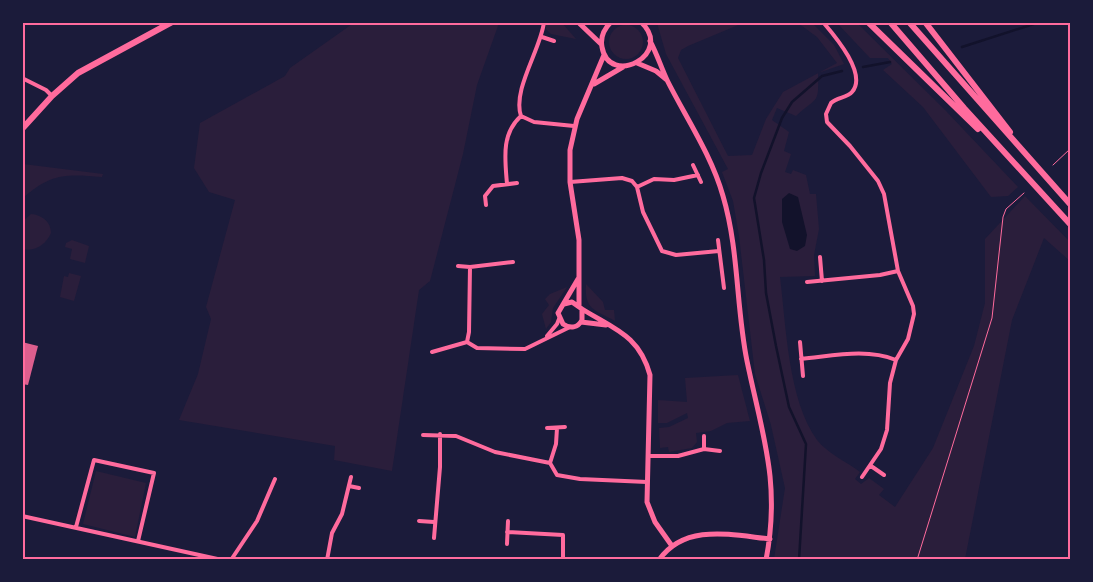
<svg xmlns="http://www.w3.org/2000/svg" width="1093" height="582" font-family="'Asap Condensed',sans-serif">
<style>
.green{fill:#2a1e3b}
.water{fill:#12122b}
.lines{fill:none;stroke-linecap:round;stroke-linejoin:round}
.stream{stroke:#12122b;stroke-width:2.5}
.building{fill:#dd5f8e}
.path{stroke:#ff6b9d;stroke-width:1}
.minor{stroke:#ff6b9d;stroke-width:4}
.tertiary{stroke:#ff6b9d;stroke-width:5}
.primary{stroke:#ff6b9d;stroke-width:6}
.trunk{stroke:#ff6b9d;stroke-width:6}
.neatline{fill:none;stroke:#ff6b9d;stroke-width:2}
</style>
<rect width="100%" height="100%" fill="#1b1b3a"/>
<!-- green -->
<path class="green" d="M355,22L499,23L477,85L463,154L430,281L419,290L392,471L334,460L335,446L179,420L198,374L211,319L206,307L235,200L209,192L194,168L200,123L285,76L290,68Z
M546,23H562L576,39L551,34L546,29Z
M657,23H743L688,46L681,50L678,58L728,156L752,155L766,119L783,92L837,63L817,37L798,23H812L834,45L844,64L818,73C819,106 817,96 796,116L777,108L772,120L789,132L784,151L791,154L785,172L791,174L793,170L806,175L810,194H816L819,229L814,255L815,276L780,277C786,325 788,400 817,440C827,453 847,462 860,472L855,479L861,484L869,478L884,489L879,495L895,507L933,448L974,346L985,303V239L1025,196L1070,242V261L1044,238L1012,320L965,559H774L785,488L771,425L755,374L739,236L733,201L722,172L728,169L666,54Z
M837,23H857L946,111L1018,187L1008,196L991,197L923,107L883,70L892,64L888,58H870Z
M609 42a17 17 0 1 1 34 0a17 17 0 1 1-34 0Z
M23,164L103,174L102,177C66,174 51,173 23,198Z
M31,214C41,215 51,221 51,233C46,244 36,252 23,249V221Z
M72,240L89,246L85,263L70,259L72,249L65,247L66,243Z
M69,273L81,276L74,301L60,297L64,276L68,277Z
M586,284L603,302L605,310H614L615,321C595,310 584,310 586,284Z
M567,287L553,308L551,322L546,329L542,314L549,305L545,299L550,294Z
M738,375L750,421L727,423L711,431L696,433L697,442L692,448L669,452L668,447L660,448L659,428L669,427L688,418L687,413L667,423H658V400L687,402L685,378Z
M96,471L146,483L135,537L83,524Z"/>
<!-- water -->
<path class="water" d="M789,193L798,197L807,235L805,246L797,251L790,249L782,222V199Z"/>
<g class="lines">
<!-- stream -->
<path class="stream" d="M962,47L1040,22
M863,67L890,62
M799,560L806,444L789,407L776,346L766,293L764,260L754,198L761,173L782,118L792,102L822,76L842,71"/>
</g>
<!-- building -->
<path class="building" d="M22,342L38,346L28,385L22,384Z"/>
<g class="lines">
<!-- path -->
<path class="path" d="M1053,165L1070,149
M917,560L992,318L1003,217L1006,209L1024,193"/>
<!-- minor -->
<path class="minor" d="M544,22C541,49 512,90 521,116L534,122L574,126
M823,22C834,35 868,74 852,92C847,98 837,97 831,103L826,114L827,122L850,146L878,181L884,194L898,271L913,306L914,314L908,339L896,360L890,383L887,430L881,449L862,477
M542,37L554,41
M22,78L46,90L52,96
M693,165L701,182
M570,182L622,178L632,181L637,187L643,212L662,251L676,255L719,251
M507,184C505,159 501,134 521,116
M637,187L654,179L674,180L698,175
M486,205L485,196L493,186L517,183
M718,240L724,288
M820,257L822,281
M513,262L470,267L469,332L467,342L477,348L525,349L570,327
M458,266L470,267
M807,282L880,275L898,271
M547,336L557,324L559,319
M800,342L803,376
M432,352L467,342
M801,359C833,356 866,348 896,360
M547,428L565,427
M557,428L556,444L550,463L557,475L580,479L647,482
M423,435L456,436L495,452L550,463
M704,436V449
M649,456H678L704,449L720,451
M871,466L884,475
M349,486L359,488
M22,516L222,560
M419,521L434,522
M76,527L94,460L154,473L138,541
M507,532L563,535V560
M434,538L440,467V434
M507,544L508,521
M231,560L257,521L275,479
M327,560L332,533L342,514L351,477"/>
<!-- tertiary -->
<path class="tertiary" d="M578,22L601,44
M611,22C604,29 600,37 602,47C609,88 675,54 641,22
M650,41C657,54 661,67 667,80C686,118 711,154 723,196C739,250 736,307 747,361C762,434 781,482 766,560
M637,63L656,71L667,80
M594,84L623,67
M564,304L572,302L582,309V320C578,328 570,329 563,324L558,313L578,279
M579,305V240L570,182V150L577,119L604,55
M582,309C614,329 639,335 650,375L647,502L655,522L672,546
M581,322L606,325
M659,560C685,523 732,535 770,539"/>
<!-- primary -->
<path class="primary" d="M22,129L52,96L78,73L172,22"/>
<!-- trunk -->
<path class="trunk" d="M868,22L978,129
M890,22L964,108L1070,224
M909,22L1070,204
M925,22L1010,132"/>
</g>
<!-- border -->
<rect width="1093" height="582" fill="none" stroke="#1b1b3a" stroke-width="48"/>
<rect x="24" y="24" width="1045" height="534" class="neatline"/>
</svg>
